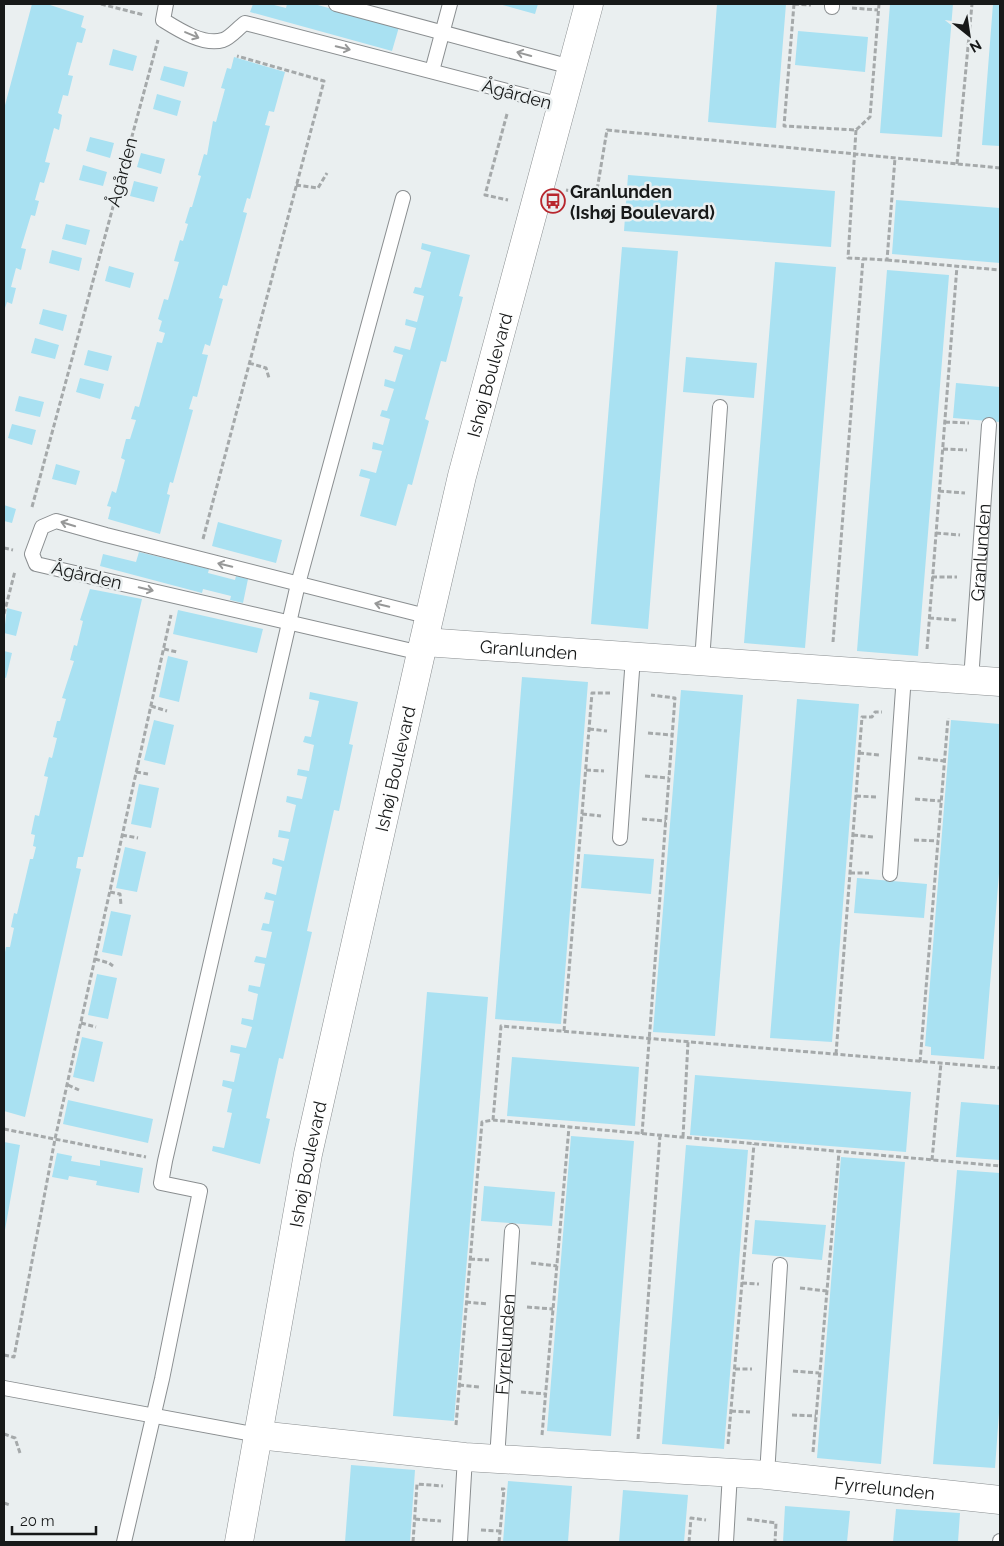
<svg xmlns="http://www.w3.org/2000/svg" width="1004" height="1546" font-family="Raleway,sans-serif">
<style>
.building{fill:#a9e1f2}
.lines{fill:none;stroke-linecap:round;stroke-linejoin:round}
.service-casing{stroke:#8a8e90;stroke-width:16}
.minor-casing{stroke:#8a8e90;stroke-width:29}
.tertiary-casing{stroke:#8a8e90;stroke-width:29}
.path{stroke:#a5a9aa;stroke-width:3;stroke-dasharray:5 2.5;stroke-linecap:butt}
.service{stroke:#fff;stroke-width:14}
.minor{stroke:#fff;stroke-width:28}
.tertiary{stroke:#fff;stroke-width:28}
.oneway{stroke:#979898}
.labels{text-anchor:middle;dominant-baseline:central;stroke-width:5;stroke-linejoin:round;paint-order:stroke}
.street-label{font-size:18px;fill:#171919;stroke:#eaeff0}
.poi-label{font-size:18px;font-weight:bold;fill:#171919;stroke:#eaeff0;text-anchor:start}
</style>
<rect width="100%" height="100%" fill="#eaeff0"/>
<!-- building -->
<path class="building" d="M32,4H47L84,16L81,27L86,29L82,43L77,42L68,75L73,76L68,96L63,95L58,113L62,115L59,130L54,128L45,162L50,163L44,183L40,182L35,200L39,201L35,216L31,215L21,248L26,249L21,270L16,268L11,287L16,288L12,304L7,302L4,311V109Z
M253,4H270L286,8L287,4H314L399,27L392,51L250,12Z
M499,4H538L535,14Z
M717,4H786L776,128L708,122Z
M890,4H953L942,137L880,133Z
M993,4H1000V146L982,145Z
M798,31L868,37L865,72L795,65Z
M113,49L137,56L133,71L109,65Z
M234,57L285,72L274,112L269,111L265,125L270,126L250,199L247,198L243,212L247,213L227,286L223,285L219,298L223,299L210,346L205,344L202,354L208,355L197,397L193,396L189,409L193,410L173,483L170,482L167,494L170,495L160,534L108,519L111,507L107,506L112,491L116,493L125,460L121,458L126,439H130L136,420L131,419L135,406L139,407L157,342L162,343L165,333L159,331L162,321L158,319L164,299L168,300L179,262L174,261L180,240L183,241L188,224L185,223L190,207H192L201,176L198,175L204,154L207,155L213,121L216,122L225,89L221,88L227,68L231,69Z
M164,66L188,72L184,87L160,80Z
M157,94L181,101L177,116L153,109Z
M90,137L114,143L110,158L86,151Z
M141,153L165,159L161,174L137,167Z
M83,165L107,172L103,186L79,180Z
M628,175L835,191L831,247L624,231Z
M134,181L158,187L154,202L130,196Z
M896,200L1000,208V263L892,254Z
M66,224L90,230L86,245L62,239Z
M422,243L470,255L459,296L463,297L446,362L441,361L425,419L429,421L412,485L408,484L396,526L360,516L370,479L359,476L361,469L376,473L382,451L372,449L373,442L383,445L390,419L380,416L382,410L387,411L394,389L384,386L385,379L395,382L403,355L393,352L395,346L410,350L416,328L405,325L406,319L417,322L424,296L413,293L415,287L421,288L431,252L421,249Z
M622,247L678,251L648,629L591,624Z
M52,250L82,258L79,271L49,263Z
M775,262L836,267L805,648L744,643Z
M109,266L134,273L130,288L105,281Z
M887,270L949,275L918,656L857,651Z
M43,309L67,315L63,331L39,324Z
M35,338L59,345L55,359L31,353Z
M88,350L112,356L108,371L84,365Z
M686,357L757,363L754,398L683,392Z
M80,378L104,384L100,399L76,392Z
M956,383L1000,387V422L953,418Z
M19,396L44,402L40,417L15,411Z
M12,424L36,430L32,445L8,438Z
M56,464L80,471L76,485L52,479Z
M4,505L16,509L12,523L4,521Z
M218,522L282,540L276,563L212,546Z
M139,552L209,569L208,573L235,580L236,576L248,579L243,603L230,600L231,596L203,589L202,593L100,566L103,554L136,562Z
M90,589L142,599L83,857H78L76,868L81,869L25,1117L4,1111V957L6,947H10L14,928L11,927L14,913L17,914L30,859H33L36,847L33,846L35,835L31,834L35,815L39,816L48,777L44,776L49,757L52,758L57,738L53,737L57,721H60L66,699L62,698L74,661L70,660L74,645L77,646L83,621L80,620Z
M7,608L22,612L16,636L4,633Z
M178,610L263,629L257,653L173,634Z
M4,651L12,653L6,678L4,677Z
M168,656L188,661L179,702L159,697Z
M522,677L588,682L561,1024L495,1019Z
M681,690L743,695L715,1036L653,1032Z
M310,692L358,702L349,744L353,745L339,811L334,810L307,931L312,932L283,1059L279,1058L266,1118L270,1119L260,1164L212,1151L213,1146L224,1148L232,1113L227,1112L232,1089L222,1086L223,1080L234,1082L240,1054L230,1052L231,1045L246,1048L252,1027L241,1024L242,1018L253,1020L258,994L248,991L249,985L260,987L265,964L254,962L256,956L266,958L272,932L261,930L263,923L269,924L274,901L264,899L266,892L276,895L282,867L272,864L273,858L284,861L289,839L278,837L279,830L290,832L296,805L286,802L287,796L302,799L307,777L297,775L298,769L309,771L314,745L303,742L305,736L311,737L319,701L309,699Z
M797,699L859,704L832,1042L770,1038Z
M154,720L174,725L165,765L144,760Z
M951,720L1000,724V861L984,1059L931,1055V1047L925,1046Z
M139,784L159,788L151,828L131,824Z
M125,847L146,852L137,892L116,888Z
M584,854L654,859L651,894L581,888Z
M857,878L927,884L924,918L854,913Z
M111,911L131,915L122,956L102,952Z
M97,974L117,978L108,1019L88,1015Z
M427,992L488,997L454,1421L393,1416Z
M82,1037L103,1042L94,1082L73,1077Z
M512,1057L639,1067L635,1126L507,1116Z
M695,1075L911,1092L906,1152L690,1135Z
M68,1100L153,1119L148,1143L63,1124Z
M961,1102L1000,1105V1160L956,1157Z
M571,1136L634,1141L611,1436L547,1431Z
M4,1142L20,1145L5,1230H4Z
M686,1145L748,1150L724,1449L662,1444Z
M57,1153L72,1156L71,1161L100,1166V1160L143,1168L139,1193L96,1185L97,1181L69,1176L68,1180L52,1177Z
M841,1157L905,1162L881,1464L817,1458Z
M957,1170L1000,1173V1399L995,1468L933,1464Z
M484,1186L555,1192L552,1226L481,1221Z
M755,1220L826,1225L822,1260L752,1254Z
M351,1465L415,1470L410,1542H345Z
M508,1481L572,1486L568,1542H503Z
M623,1490L688,1495L684,1542H619Z
M785,1506L850,1511L847,1542H783Z
M896,1509L960,1513L958,1542H893Z"/>
<g class="lines">
<!-- service casing -->
<g class="service-casing">
<g id="service">
<path d="M166,4L163,20C179,30 204,46 223,40C230,38 238,28 245,23L561,105"/>
<path d="M336,4L571,67"/>
<path d="M832,7V4"/>
<path d="M432,71L450,4"/>
<path d="M421,653L36,564L32,554L42,527L56,521L106,535L430,617"/>
<path d="M702,661L720,407"/>
<path id="s1" d="M971,680L989,425"/>
<path d="M620,838L633,657"/>
<path d="M890,874L904,675"/>
<path d="M4,1388L258,1435"/>
<path id="s2" d="M497,1459L512,1231"/>
<path d="M767,1475L780,1265"/>
<path d="M124,1542L162,1379L200,1191L161,1183L165,1161L298,584L403,198"/>
<path d="M460,1542L465,1457"/>
<path d="M726,1542L730,1473"/>
<path d="M1000,1542V1541"/>
</g>
</g>
<!-- minor casing -->
<g class="minor-casing">
<g id="minor">
<path id="s3" d="M424,642L1000,682"/>
<path id="s4" d="M258,1435L465,1457L767,1475L1000,1500"/>
</g>
</g>
<!-- tertiary casing -->
<g class="tertiary-casing">
<g id="tertiary">
<path id="s5" d="M239,1542L308,1154L421,653L462,476L589,4"/>
</g>
</g>
<!-- path -->
<path class="path" d="M101,4L144,15
M794,4L784,126L856,130L870,117L879,4
M794,4L811,5
M852,8L878,10
M507,114L485,195L508,200
M856,130L848,258L887,260L895,158
M957,164L972,4
M296,185L318,188L327,173
M566,190L596,196L607,130L1000,168
M887,260L1000,270
M249,363L266,368L269,378
M945,422L969,423
M943,449L967,450
M939,491L965,493
M32,507L158,40
M936,533L960,535
M203,539L324,81L237,56
M4,548L13,550
M932,577H957
M4,614L15,571
M929,618L956,620
M833,642L863,259
M164,649L177,652
M927,649L957,266
M151,706L167,711
M589,729L607,731
M648,733L672,735
M859,753L879,755
M918,758L944,761
M586,770L604,771
M136,772L148,774
M645,776L669,778
M856,796L876,797
M915,799L941,801
M582,814L601,816
M642,819L666,821
M122,835L138,838
M853,835L873,837
M914,840L938,841
M850,873H869
M110,892L120,894L121,905
M95,959L109,963L113,966
M81,1023L96,1027
M564,1031L592,693H610
M836,1054L862,717H872L875,712H882
M920,1062L948,718
M68,1085L79,1090
M493,1120L501,1026L1000,1068
M4,1129L146,1157
M642,1134L675,698L651,695
M683,1137L688,1042
M932,1160L941,1063
M470,1259L489,1260
M531,1263L557,1266
M742,1283L759,1284
M800,1288L827,1291
M466,1302L488,1304
M527,1307L553,1309
M4,1355L14,1357L55,1139L171,615
M735,1369H752
M793,1371L819,1373
M459,1385L480,1387
M521,1392L546,1394
M731,1411L750,1412
M792,1415L816,1416
M456,1425L482,1122L493,1120L1000,1166
M4,1434L15,1438L20,1453
M542,1435L569,1127
M638,1439L660,1135
M728,1444L754,1144
M813,1452L839,1152
M4,1503L10,1505
M415,1519L441,1521
M747,1519L776,1523L775,1542
M481,1530L500,1531
M413,1542L417,1484L443,1486
M499,1542L504,1489H501
M689,1542L691,1518L706,1520"/>
<!-- service -->
<use href="#service" class="service"/>
<!-- minor -->
<use href="#minor" class="minor"/>
<!-- tertiary -->
<use href="#tertiary" class="tertiary"/>
</g>
<!-- one-way arrows -->
<defs><path id="oneway-shaft" d="M-6 0H5M1.5-3L5.5 0L1.5 3" fill="none" stroke-width="1.6" stroke-linecap="round" stroke-linejoin="round" transform="scale(1.25)"/></defs>
<g class="oneway">
<use href="#oneway-shaft" transform="translate(192 35) rotate(23)"/>
<use href="#oneway-shaft" transform="translate(343 48) rotate(14)"/>
<use href="#oneway-shaft" transform="translate(524 54) rotate(-165)"/>
<use href="#oneway-shaft" transform="translate(68 524) rotate(-163)"/>
<use href="#oneway-shaft" transform="translate(225 565) rotate(-166)"/>
<use href="#oneway-shaft" transform="translate(146 589) rotate(14)"/>
<use href="#oneway-shaft" transform="translate(382 605) rotate(-166)"/>
</g>
<!-- icons -->
<defs>
<g id="bus-ring" transform="scale(1.25)"><circle r="9.5" fill="#eaeff0" stroke="#b8272e" stroke-width="1.5"/><path d="M-5-6H5V4H4V6H2V4H-2V6H-4V4H-5ZM-3.5-4V0h7V-4ZM-3.5 1.2v1.5H-2V1.2ZM2 1.2v1.5H3.5V1.2Z" fill="#b8272e"/></g>
</defs>
<g fill-rule="evenodd">
<use href="#bus-ring" x="553" y="201"/>
</g>
<g class="labels">
<!-- street labels -->
<g class="street-label">
<text transform="translate(517 94) rotate(15)">Ågården</text>
<text transform="translate(122 172) rotate(-75)">Ågården</text>
<text stroke="none"><textPath href="#s5" startOffset="1194">Ishøj Boulevard</textPath></text>
<text stroke="none"><textPath href="#s1" startOffset="128">Granlunden</textPath></text>
<text transform="translate(87 575) rotate(13)">Ågården</text>
<text stroke="none"><textPath href="#s3" startOffset="105">Granlunden</textPath></text>
<text stroke="none"><textPath href="#s5" startOffset="789">Ishøj Boulevard</textPath></text>
<text stroke="none"><textPath href="#s5" startOffset="384">Ishøj Boulevard</textPath></text>
<text stroke="none"><textPath href="#s2" startOffset="115">Fyrrelunden</textPath></text>
<text stroke="none"><textPath href="#s4" startOffset="629">Fyrrelunden</textPath></text>
</g>
<!-- poi labels -->
<g class="poi-label">
<text x="570" y="191">Granlunden<tspan x="570" dy="21">(Ishøj Boulevard)</tspan></text>
</g>
</g>
<!-- border -->
<rect width="1004" height="1546" fill="none" stroke="#171919" stroke-width="10"/>
<!-- north arrow -->
<g transform="translate(969 35) rotate(150)" stroke="#eaeff0" stroke-width="4" paint-order="stroke">
<path d="M0-4L9 19L0 12L-9 19Z" fill="#171919"/>
<text y="-8" font-size="14" font-weight="bold" text-anchor="middle" fill="#171919">N</text>
</g>
<!-- scale -->
<path d="M12 1526v8h84v-8" fill="none" stroke="#171919" stroke-width="2.5"/>
<text x="20" y="1526" font-size="15" fill="#171919" stroke="#eaeff0" stroke-width="4" paint-order="stroke">20 m</text>
</svg>
